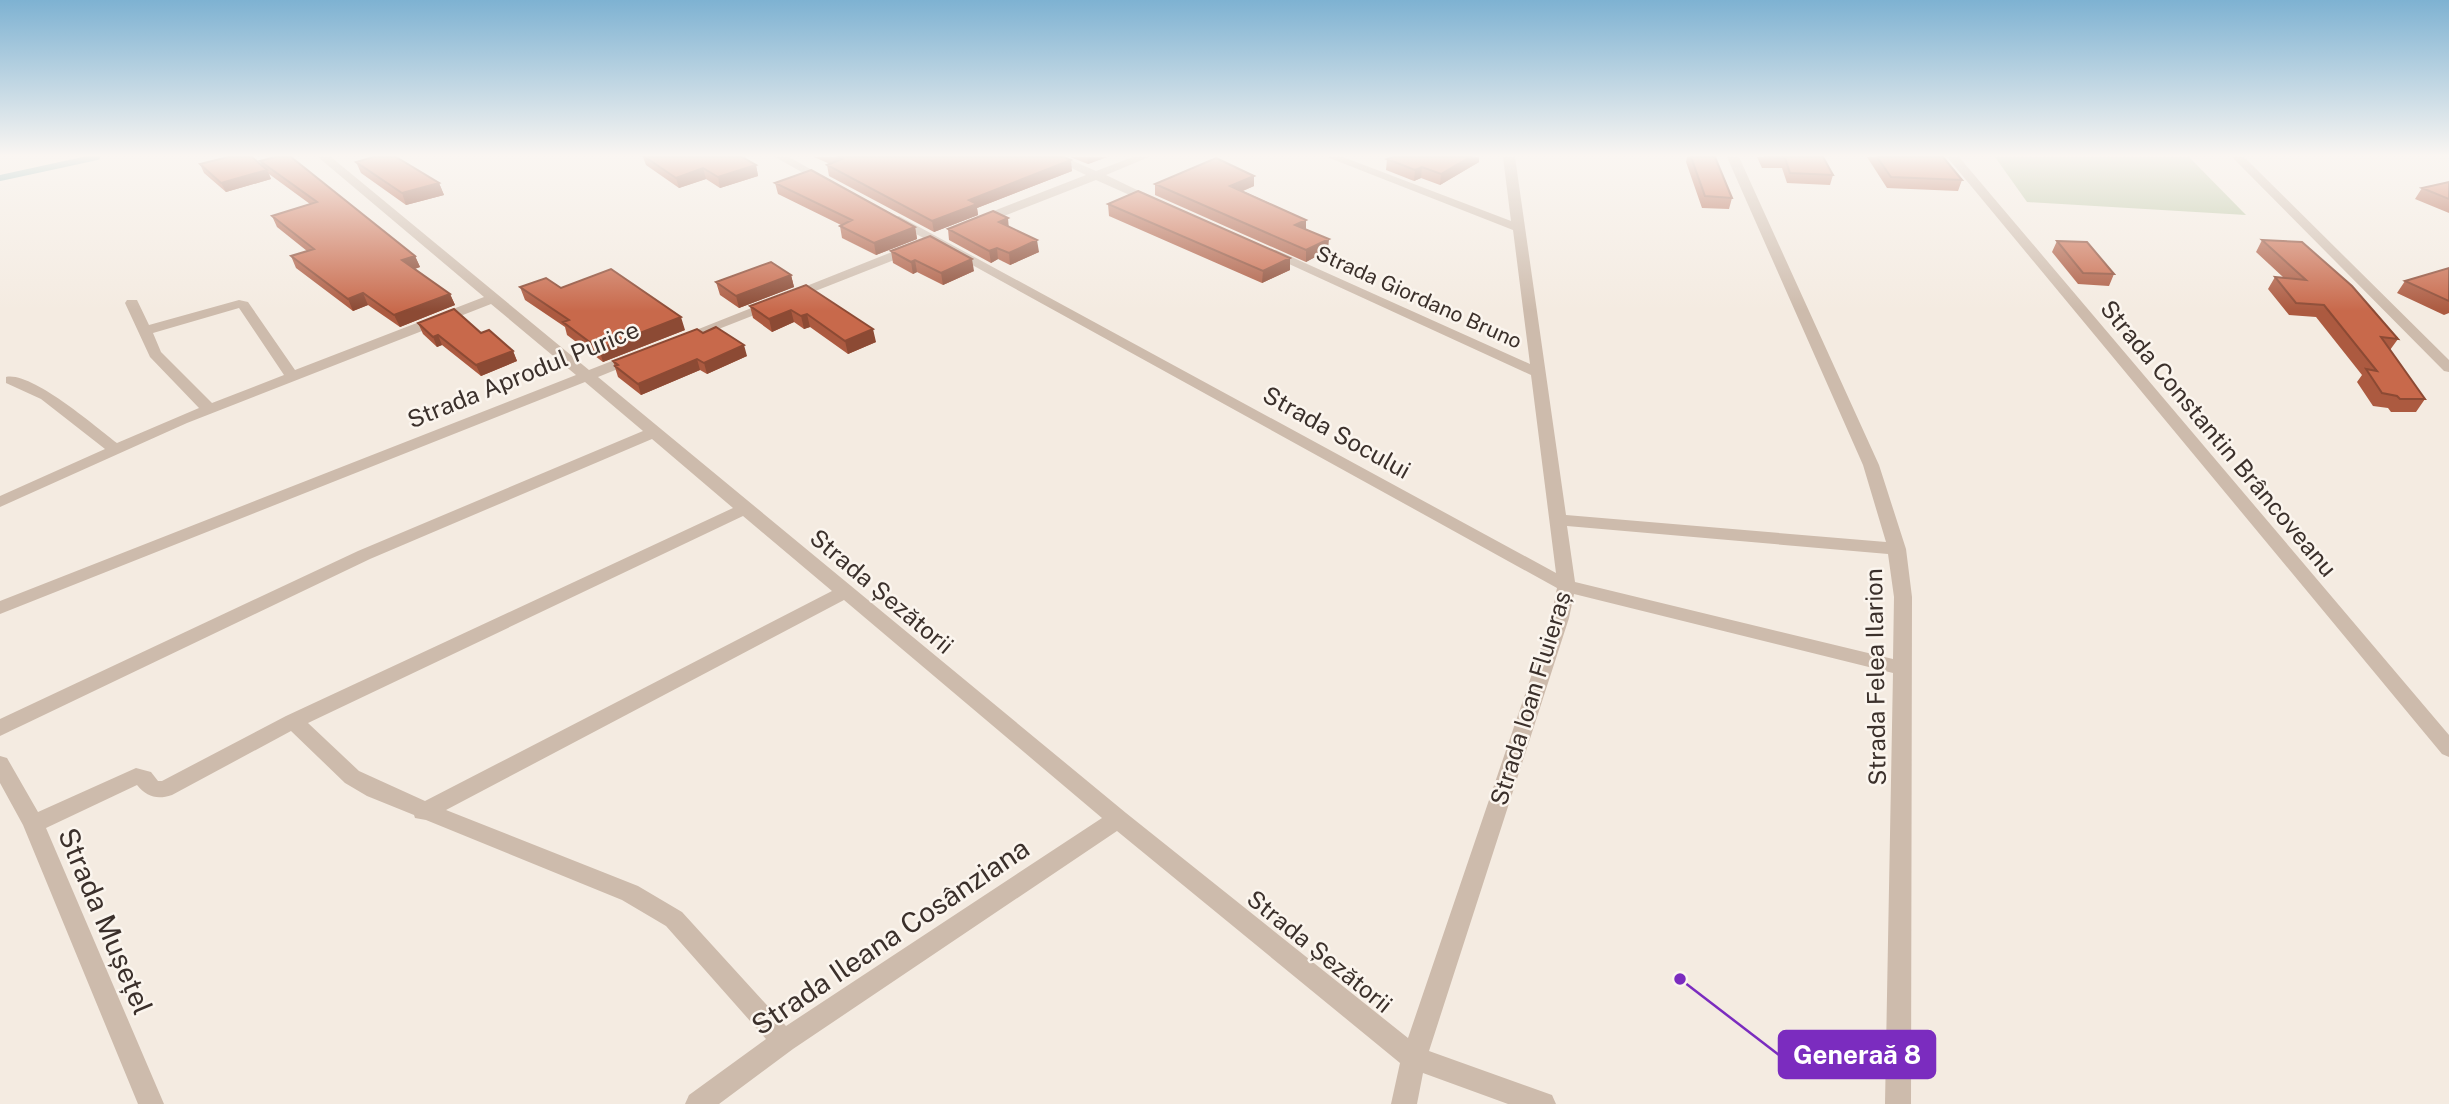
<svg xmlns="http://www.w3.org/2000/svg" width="2449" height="1104" font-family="'Public Sans',sans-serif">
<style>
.green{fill:#b8c4a0}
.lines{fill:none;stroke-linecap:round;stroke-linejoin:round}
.stream{stroke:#7fb0b2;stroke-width:6}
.minor{fill:#cdbbac;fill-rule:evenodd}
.wall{fill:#ac5a40}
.shaded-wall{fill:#8c4a34}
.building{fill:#c8694b;stroke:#8c4a34;stroke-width:2}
.labels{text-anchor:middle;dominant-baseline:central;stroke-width:5;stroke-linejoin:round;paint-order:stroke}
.far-street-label{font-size:21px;fill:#3b302b;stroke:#fbf5ee}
.street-label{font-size:24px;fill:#3b302b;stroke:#fbf5ee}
.near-street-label{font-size:28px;fill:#3b302b;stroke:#fbf5ee}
.leader{fill:none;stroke:#7b2cbf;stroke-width:2.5}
.callout-dot{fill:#7b2cbf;stroke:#fbf5ee;stroke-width:2.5}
.callout{fill:#7b2cbf;stroke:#7b2cbf;stroke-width:2.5}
.callout-label{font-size:26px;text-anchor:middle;font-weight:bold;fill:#fff}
</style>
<rect width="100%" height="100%" fill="#f4ebe1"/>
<!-- green -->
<path class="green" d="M1995,157H2189L2246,215L2027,202Z"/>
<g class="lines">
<!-- stream -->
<path class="stream" d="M0,178L97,157"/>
<!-- minor -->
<path class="minor" d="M318,157H331L589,370L630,354H640V360L598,377L1126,813L1408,1038L1551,618L1557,588L889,219L899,216L1556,573L1531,375L1265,253L1266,250H1276L1530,364L1513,230L1327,157H1343L1511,221L1503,157H1515L1566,515L1886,542L1863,465L1727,157H1739L1879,465L1906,549L1912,597L1911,1104H1885L1893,673L1574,594L1569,618L1429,1051L1552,1095L1556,1104H1508L1423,1073L1417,1104H1391L1400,1063L1117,831L793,1049L719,1104H685L689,1095L766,1039L666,926L622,900L426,820L415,818L414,815L367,796L345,783L291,731L172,795C157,800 147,797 137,785L46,828L164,1104H138L23,825L0,783V756L7,758L38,812L136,768L151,772L158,781H162L286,716L733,508L652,439L370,559L0,736V719L358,551L643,431L585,382L0,614V601L576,375L491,304L187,423L0,507V496L105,449L41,399L6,383V377C31,371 96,427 117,443L199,408L150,357L125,303L127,300H137L149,325L239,300L248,302L295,370L484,297ZM239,308L284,375L212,403L161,352L153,333ZM743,516L832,591L425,801L359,771L308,723ZM1567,526L1888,554L1894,597L1893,659L1575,582ZM844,600L1102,818L786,1026L682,912L638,886L446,810Z
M775,157H789L833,182L823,184Z
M1049,157H1064L1096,171L1133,157H1149L1106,175L1162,202L1152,205L1096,180L981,225H973V219L1086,175Z
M1947,157H1959L2449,735V757L2442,754Z
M2232,157H2244L2449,360V372L2444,371Z
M912,244L918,248L917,251L683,343H673L671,340Z"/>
</g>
<!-- wall -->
<path class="wall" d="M643,157H742L756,165L758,176L720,188L706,179L679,188L646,165Z
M814,157H1064L1072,171L977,208L978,215L934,232L829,176L827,165L830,164Z
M1070,157H1107L1088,164Z
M1687,157H1715L1732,198L1729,209L1702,208L1686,162Z
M1757,157H1823L1833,175L1830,185L1787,183L1782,168H1762Z
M1867,157H1943L1962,180L1958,191L1887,188Z
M1387,159L1479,162L1440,185L1421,178L1414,181L1386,170Z
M260,161L415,256L420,267L415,269L450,294L455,305L400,327L368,305L353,311L296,268L291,256L307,251L277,227L272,216L310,204L269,174L271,179L226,192L204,173L200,164L262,166Z
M356,162L439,183L444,195L406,205L361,173Z
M1254,176V186L1243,191L1306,220V229L1328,250L1306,262L1155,195V184Z
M2449,182V213L2415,199L2422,188Z
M775,183L915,227L917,239L876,255L842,238L840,226L841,225L778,194Z
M1108,204L1290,270L1262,283L1109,216Z
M1008,218V226L1039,252L1010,265L998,259L991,263L949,240L948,229Z
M2262,240L2398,339L2390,350L2425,399L2416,412H2391L2388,408L2373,406L2357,382L2362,375L2316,317L2289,315L2268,289L2275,277H2283L2256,252Z
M2057,241L2114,274L2109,286L2078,284L2052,252Z
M891,251L974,271L943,285L917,272L913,274L893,263Z
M2449,268V313L2444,315L2397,293L2405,281Z
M791,275L794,287L739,308L720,295L716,282Z
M806,285L876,342L848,354L810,327L804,329L794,322L772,332L753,318L750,306Z
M520,287L561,288L685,330L603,362L567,335L565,327L525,300Z
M418,323L481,333L513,351L517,361L481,376L442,345L437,347L423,334Z
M703,333L747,356L707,374L700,370L641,395L618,377L613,361Z"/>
<!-- shaded-wall -->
<path class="shaded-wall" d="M1087,157H1107L1088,164Z
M1470,157H1479V162L1440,185L1441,174Z
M1071,160L1072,171L977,208L978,215L934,232L932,221L969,200Z
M756,165L758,176L720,188L718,177Z
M1422,167L1421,178L1414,181L1415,170Z
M703,168L706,179L679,188L676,178Z
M267,170L271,179L226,192L221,183Z
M1254,176V186L1230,196V186Z
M439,183L444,195L406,205L402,193Z
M1008,218L1009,230L999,222Z
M1306,220V231L1295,225Z
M915,227L917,239L876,255L874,243Z
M1329,239L1328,250L1306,262V250Z
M1037,240L1039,252L1010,265L1009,253Z
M997,248L998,259L991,263L989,251Z
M415,256L420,267L407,271L402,260Z
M1290,258V270L1262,283L1263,271Z
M972,259L974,271L943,285L941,273Z
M915,260L917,272L913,274L911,262Z
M791,275L794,287L739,308L736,296Z
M363,293L368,305L353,311L348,299Z
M450,294L455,305L400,327L394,315Z
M791,310L794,322L772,332L769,319Z
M807,314L810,327L804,329L801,316Z
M681,317L685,330L603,362L599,349Z
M873,329L876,342L848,354L845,341Z
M438,335L442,345L437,347L433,337Z
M744,345L747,356L707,374L704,363Z
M513,351L517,361L481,376L476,365Z
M697,359L700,370L641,395L638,384Z"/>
<!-- building -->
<path class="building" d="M228,157H252L267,170L221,183L200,164Z
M275,157H291L415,256L402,260L450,294L394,315L363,293L348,299L291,256L314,249L272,216L317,202L260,161Z
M373,157H396L439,183L402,193L356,162Z
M645,157H742L756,165L718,177L703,168L676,178Z
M836,157H1064L1071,160L969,200L977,204L932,221L827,165L842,159Z
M1393,157H1470L1441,174L1422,167L1415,170L1387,159Z
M1691,157H1715L1732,198L1705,196Z
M1764,157H1823L1833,175L1790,173L1785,158Z
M1877,157H1943L1962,180L1891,177Z
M1216,158L1254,176L1230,186L1306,220L1295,225L1329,239L1306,250L1155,184Z
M811,170L915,227L874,243L840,226L852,220L775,183Z
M2449,182V199L2422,188Z
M1138,191L1290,258L1263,271L1108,204Z
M993,211L1008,218L999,222L1037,240L1009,253L997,248L989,251L948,229Z
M930,236L972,259L941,273L915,260L911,262L891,251Z
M2262,240L2302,242L2352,286L2398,339L2381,337L2425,399H2400L2397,396L2382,393L2366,369L2377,371L2324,305L2296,303L2275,277L2306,280Z
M2057,241L2087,242L2114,274L2083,273Z
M771,262L791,275L736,296L716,282Z
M2449,268V301L2405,281Z
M611,269L681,317L599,349L563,322L569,320L520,287L546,278L561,288Z
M806,285L873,329L845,341L807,314L801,316L791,310L769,319L750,306Z
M454,309L481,333L489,330L513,351L476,365L438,335L433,337L418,323Z
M716,327L744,345L704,363L697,359L638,384L615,366L618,365L613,361L697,329L703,333Z"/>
<!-- sky -->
<linearGradient id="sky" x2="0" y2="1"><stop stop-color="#7eb2d2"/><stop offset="0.5" stop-color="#faf6f2"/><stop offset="1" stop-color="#faf6f2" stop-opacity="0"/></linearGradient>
<rect width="2449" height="311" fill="url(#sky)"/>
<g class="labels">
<!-- far-street labels -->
<g class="far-street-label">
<text transform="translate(1419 297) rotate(24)">Strada Giordano Bruno</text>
</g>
<!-- street labels -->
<g class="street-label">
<text transform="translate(523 374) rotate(-22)">Strada Aprodul Purice</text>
<text transform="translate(1337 432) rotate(29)">Strada Socului</text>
<text transform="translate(2219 438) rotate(50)">Strada Constantin Brâncoveanu</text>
<text transform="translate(882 591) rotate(40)">Strada Șezătorii</text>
<text transform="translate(1875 677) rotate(-91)">Strada Felea Ilarion</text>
<text transform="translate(1530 698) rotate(-73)">Strada Ioan Fluieraș</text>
<text transform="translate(1320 951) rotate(39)">Strada Șezătorii</text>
</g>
<!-- near-street labels -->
<g class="near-street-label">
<text transform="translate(106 921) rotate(67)">Strada Mușețel</text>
<text transform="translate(890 936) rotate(-34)">Strada Ileana Cosânziana</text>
</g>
</g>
<!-- callouts -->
<path class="leader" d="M1680 979L1779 1055"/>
<circle class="callout-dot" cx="1680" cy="979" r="7"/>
<rect class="callout" x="1779" y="1031" width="156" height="47" rx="7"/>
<g class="callout-label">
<text x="1857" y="1064">Generaă 8</text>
</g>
</svg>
